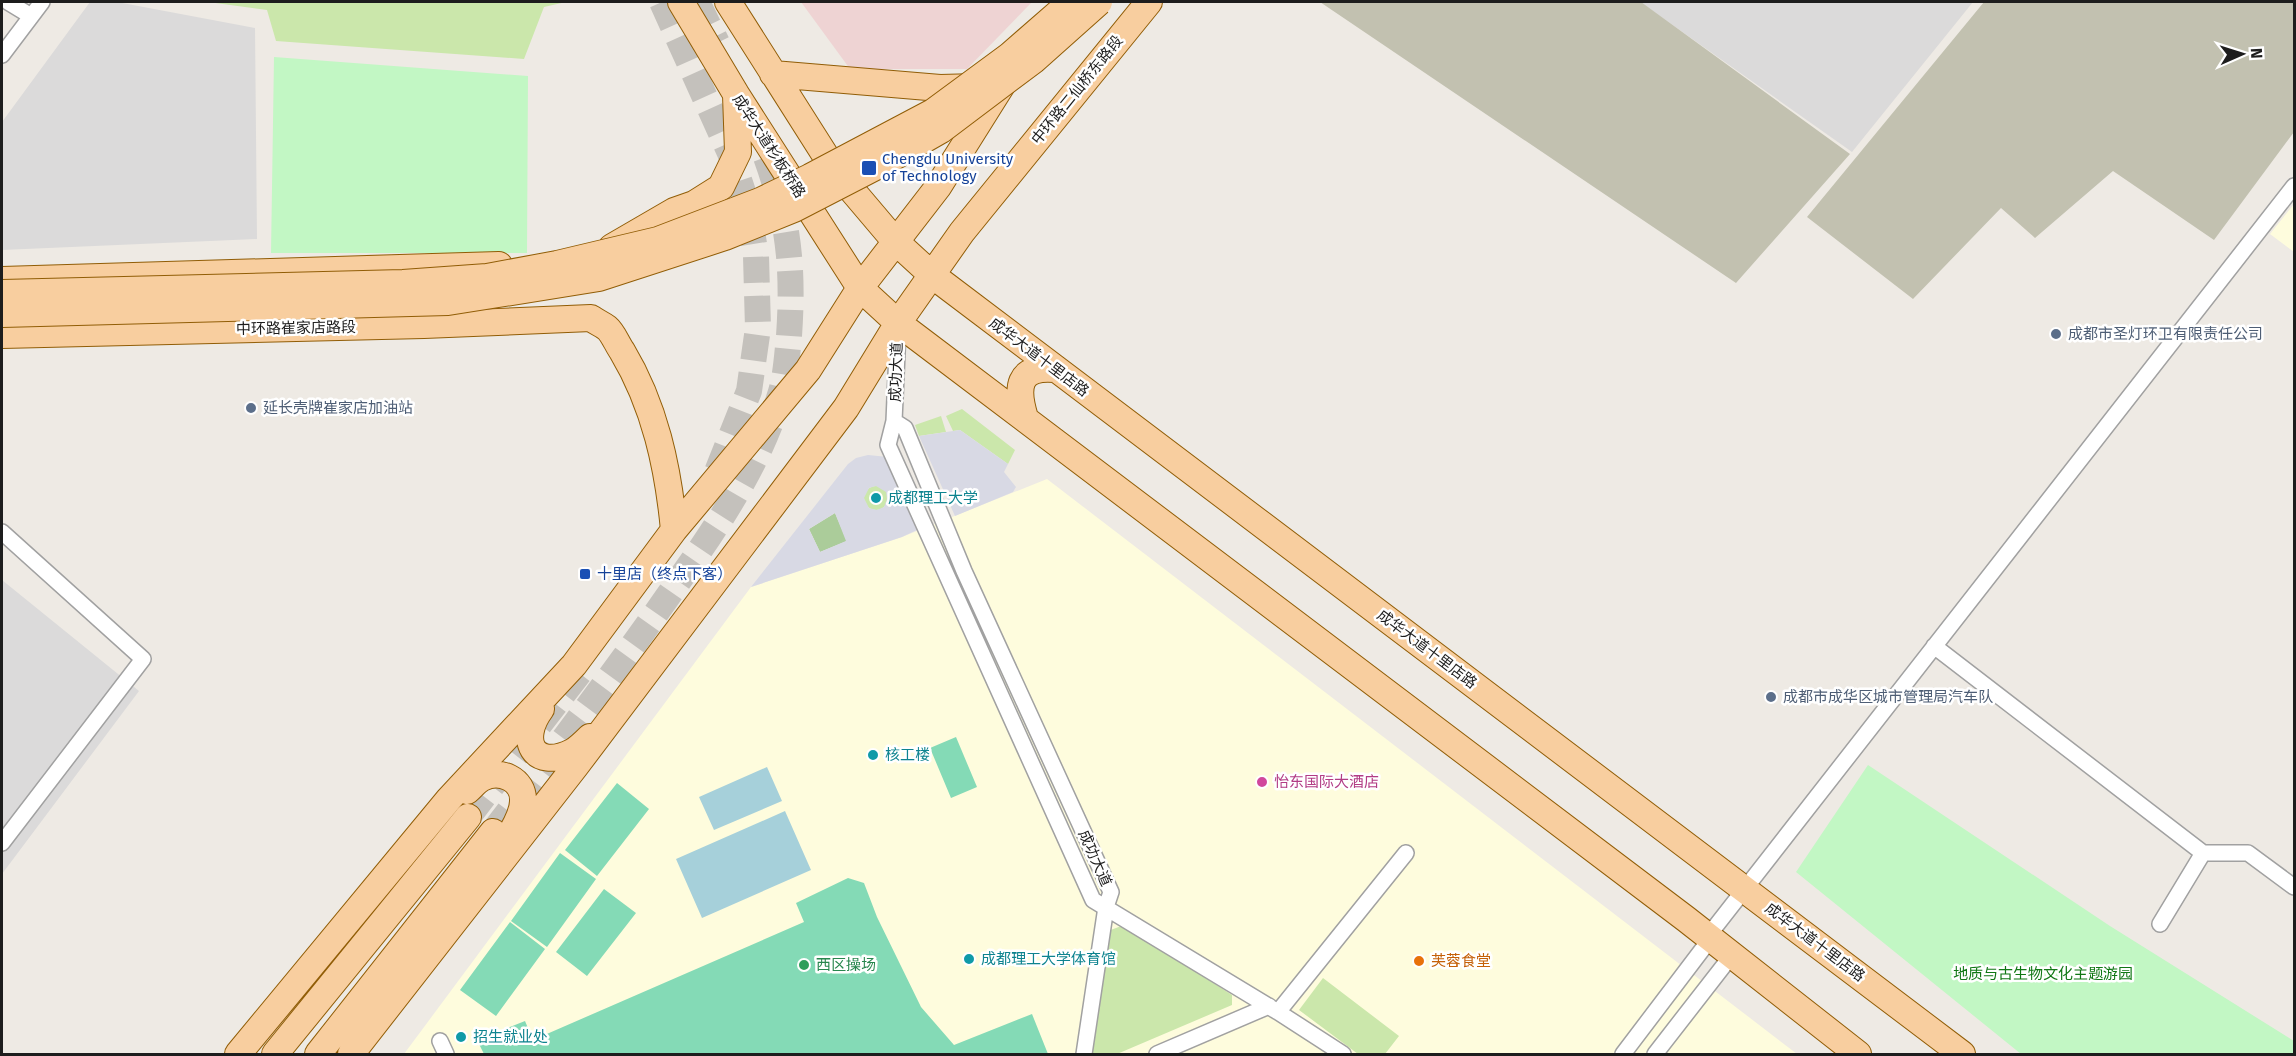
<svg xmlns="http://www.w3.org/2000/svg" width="2296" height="1056" font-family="'Fira Sans','Noto Sans SC',sans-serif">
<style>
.residential{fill:#dbdada}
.commercial{fill:#eed3d3}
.education{fill:#fefcdd}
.construction{fill:#c2c1b0}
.grass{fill:#cbe7ab}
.forest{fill:#abcc9a}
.park{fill:#c2f7c4}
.pitch{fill:#84dab6}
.plaza{fill:#d8d9e4;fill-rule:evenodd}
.water{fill:#a6d0da}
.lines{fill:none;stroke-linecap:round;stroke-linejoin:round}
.primary-tunnel{stroke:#c4c1bc;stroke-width:26;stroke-dasharray:26 13;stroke-linecap:butt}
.street-casing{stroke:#a1a1a1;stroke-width:18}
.primary-casing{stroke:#915d06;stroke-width:28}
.street{stroke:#fff;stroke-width:15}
.primary{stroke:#f8ce9f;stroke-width:26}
.primary-bridge-casing{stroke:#915d06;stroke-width:28;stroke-linecap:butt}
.primary-bridge{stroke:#f8ce9f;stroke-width:26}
.transit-dot{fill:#1a4fb4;stroke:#fff;stroke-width:2}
.service-dot{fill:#5c6f8a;stroke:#fff;stroke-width:2}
.culture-dot{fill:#0f9aa8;stroke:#fff;stroke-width:2}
.hotel-dot{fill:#d1479c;stroke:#fff;stroke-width:2}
.food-dot{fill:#e8710a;stroke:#fff;stroke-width:2}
.leisure-dot{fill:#2e9e5b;stroke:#fff;stroke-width:2}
.labels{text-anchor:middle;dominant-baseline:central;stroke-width:5;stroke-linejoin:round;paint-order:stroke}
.street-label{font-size:15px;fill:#1d1d1d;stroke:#fff}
.transit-label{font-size:15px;fill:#164399;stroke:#fff;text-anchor:start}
.service-label{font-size:15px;fill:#4e5e75;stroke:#fff;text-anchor:start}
.culture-label{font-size:15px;fill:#0d838f;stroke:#fff;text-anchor:start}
.hotel-label{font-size:15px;fill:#b23c85;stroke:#fff;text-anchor:start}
.food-label{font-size:15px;fill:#c56008;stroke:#fff;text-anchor:start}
.leisure-label{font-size:15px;fill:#27864d;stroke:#fff;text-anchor:start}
.park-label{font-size:15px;fill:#107714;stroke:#fff}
</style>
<rect width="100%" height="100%" fill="#eeeae4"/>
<!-- residential -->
<path class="residential" d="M90,2H117L255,28L257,239L2,250V122Z
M1640,2H1973L1852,152Z
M2,580L139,691L2,874Z"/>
<!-- commercial -->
<path class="commercial" d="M801,2H1032L967,69H850Z"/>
<!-- education -->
<path class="education" d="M2294,204V252L2270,234Z
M1047,479L1797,1054H404L751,587L902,537Z"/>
<!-- construction -->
<path class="construction" d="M1320,2H1641L1850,154L1736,283Z
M1984,2H2294V132L2214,240L2113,171L2035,238L2001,208L1913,299L1807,217Z"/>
<!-- grass -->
<path class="grass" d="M208,2H566L544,7L524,59L276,41L267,10Z
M962,409L1015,450L1008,464L960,430L953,431L946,416Z
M941,416L946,432L919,436L915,425Z
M864 498a12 12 0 1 1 24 0a12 12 0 1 1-24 0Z
M1124,925L1232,995V1005L1117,1054H1091L1108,931Z
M1323,978L1399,1036L1385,1054H1358L1299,1010Z"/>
<!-- forest -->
<path class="forest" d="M835,513L847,541L820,552L809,529Z"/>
<!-- park -->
<path class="park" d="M274,57L528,76L527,253H271Z
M1868,765L2110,926L2294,1041V1054H2021L1796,872Z"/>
<!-- pitch -->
<path class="pitch" d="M956,737L977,787L951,798L930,748Z
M617,783L649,809L597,876L565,850Z
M560,853L596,879L547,947L511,921Z
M848,878L864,883L877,917L921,1007L954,1045L1032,1014L1048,1054H484L477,1040L525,1021L533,1040L804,922L796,903Z
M604,889L636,913L587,976L556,952Z
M510,922L545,949L496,1016L460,990Z"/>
<!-- plaza -->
<path class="plaza" d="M960,430L1008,464L1004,472L1016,487L1013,492L955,516L919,436Z
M868,455L888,457L919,529L902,537L751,587L848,464L856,458ZM876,486L886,492L887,499L884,507L877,510L869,508L864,498L869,488ZM835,513L846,541L820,552L809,529Z"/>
<!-- water -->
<path class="water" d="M767,767L782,801L714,830L699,797Z
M785,811L811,870L702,918L676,859Z"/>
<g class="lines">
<!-- primary-tunnel -->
<path class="primary-tunnel" d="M662,2L730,153L748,207L756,256L758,328L749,391L715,477
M697,2L717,43
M468,817L580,672
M493,832C552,755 610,679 666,599C710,536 758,470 780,395C786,376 787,356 789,336C794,264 788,214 762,146"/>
<!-- street casing -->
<g class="street-casing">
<path id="street" d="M8,2L31,16
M2,55L42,2
M898,330L894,421L888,445L1093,900L1278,1012L1343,1054
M894,421L905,428L964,571L1111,892L1106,907L1084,1054
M2,532L143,659L2,843
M1934,646L2203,853H2248L2294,887
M2160,924L2203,853
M1708,936L2294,186
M1278,1012L1406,853
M440,1041L446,1054
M1157,1054L1269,1006
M1623,1054L1711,938
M1655,1054L1732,955"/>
</g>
<!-- primary casing -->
<g class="primary-casing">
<path id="primary" d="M681,2L736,94L860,288L898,323L1686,919L1858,1054
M728,2L834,169L895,241L932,275L1962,1054
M773,74L940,88L978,87
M612,247L674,211L694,204L721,187L738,152L736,95
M2,280L499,265
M2,335L424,325L591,318C596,322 602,324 607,328C613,333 617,344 622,351C655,406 668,467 674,530
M1025,418C1016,388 1017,366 1055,369
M541,709C518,740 533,771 572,752C578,749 585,742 590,737
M467,791C472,787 476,781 482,778C500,769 524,779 523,801C523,814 515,826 509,837
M238,1054L449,799L574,665L674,530L808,370L860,288L938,187L1002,85
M275,1054L468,817
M318,1054L493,832
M351,1054L575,767L846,408L898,323L962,232L1149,2"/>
</g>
<!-- street -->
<use href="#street" class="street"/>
<!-- primary -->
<use href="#primary" class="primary"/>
<!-- primary-bridge casing -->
<g class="primary-bridge-casing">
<path id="primary-bridge" d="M2,293L403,283L487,277L557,264L658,240L760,201L810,177L933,112L1009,56L1071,2
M2,314L448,302L599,278L725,237L794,209L885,162L941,130L1034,60L1099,2"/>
</g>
<!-- primary-bridge -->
<use href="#primary-bridge" class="primary-bridge"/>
</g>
<!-- markers -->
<g class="transit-dot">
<rect x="861" y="160" width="16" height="16" rx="3"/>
<rect x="579" y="568" width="12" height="12" rx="3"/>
</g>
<g class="service-dot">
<circle cx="2056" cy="334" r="6"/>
<circle cx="251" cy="408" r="6"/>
<circle cx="1771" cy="697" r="6"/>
</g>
<g class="culture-dot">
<circle cx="876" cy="498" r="6"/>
<circle cx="873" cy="755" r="6"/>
<circle cx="969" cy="959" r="6"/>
<circle cx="461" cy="1037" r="6"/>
</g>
<circle class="hotel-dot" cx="1262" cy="782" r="6"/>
<circle class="food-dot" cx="1419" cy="961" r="6"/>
<circle class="leisure-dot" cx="804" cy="965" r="6"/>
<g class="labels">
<!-- street labels -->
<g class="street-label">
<text transform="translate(1077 90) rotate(-51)">中环路二仙桥东路段</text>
<text transform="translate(769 146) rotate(57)">成华大道杉板桥路</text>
<text transform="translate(296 328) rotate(-1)">中环路崔家店路段</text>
<text transform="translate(1039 357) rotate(37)">成华大道十里店路</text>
<text transform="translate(896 372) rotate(-88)">成功大道</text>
<text transform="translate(1427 649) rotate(37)">成华大道十里店路</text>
<text transform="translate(1095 858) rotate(66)">成功大道</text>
<text transform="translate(1815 942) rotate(37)">成华大道十里店路</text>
</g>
<!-- transit labels -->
<g class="transit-label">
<text x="882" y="159">Chengdu University<tspan x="882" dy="17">of Technology</tspan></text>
<text x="597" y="574">十里店（终点下客）</text>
</g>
<!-- service labels -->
<g class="service-label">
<text x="2068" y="334">成都市圣灯环卫有限责任公司</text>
<text x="263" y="408">延长壳牌崔家店加油站</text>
<text x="1783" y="697">成都市成华区城市管理局汽车队</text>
</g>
<!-- culture labels -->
<g class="culture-label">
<text x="888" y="498">成都理工大学</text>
<text x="885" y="755">核工楼</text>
<text x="981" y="959">成都理工大学体育馆</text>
<text x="473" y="1037">招生就业处</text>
</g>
<!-- hotel labels -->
<g class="hotel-label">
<text x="1274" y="782">怡东国际大酒店</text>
</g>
<!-- food labels -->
<g class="food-label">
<text x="1431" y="961">芙蓉食堂</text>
</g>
<!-- leisure labels -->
<g class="leisure-label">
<text x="816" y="965">西区操场</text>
</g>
<!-- park labels -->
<g class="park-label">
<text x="2043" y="974">地质与古生物文化主题游园</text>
</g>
</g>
<!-- border -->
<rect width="2296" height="1056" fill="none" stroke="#1d1d1d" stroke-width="6"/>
<!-- north arrow -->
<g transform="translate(2242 54) rotate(87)" stroke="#ffffff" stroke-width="4.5" paint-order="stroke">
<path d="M0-4.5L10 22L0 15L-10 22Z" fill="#1d1d1d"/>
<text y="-9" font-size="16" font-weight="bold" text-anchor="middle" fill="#1d1d1d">N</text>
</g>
</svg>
